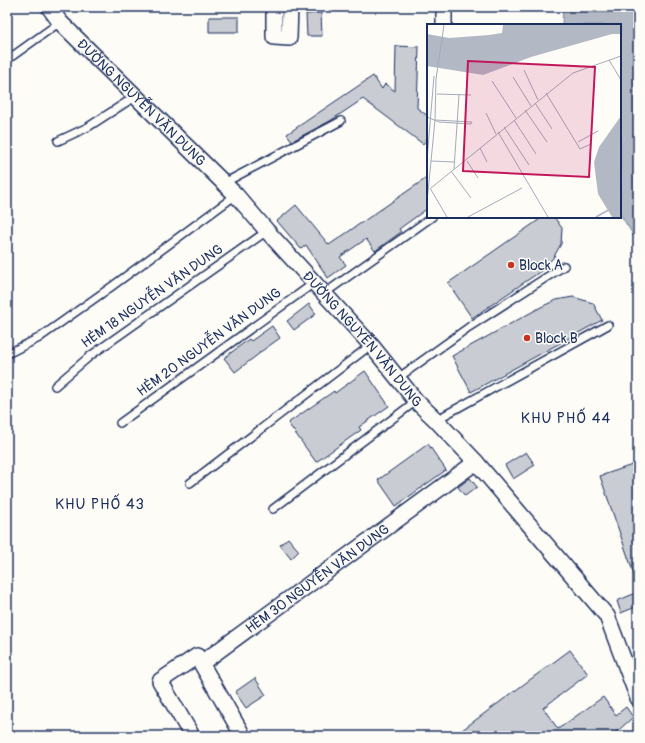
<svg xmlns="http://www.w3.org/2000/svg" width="645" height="743" font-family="Pangolin,sans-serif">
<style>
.water{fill:#b3b8c5;stroke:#76819c}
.building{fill:#c9ccd3;stroke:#1b2f5e}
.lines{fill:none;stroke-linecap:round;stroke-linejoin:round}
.lane-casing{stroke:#1b2f5e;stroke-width:10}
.street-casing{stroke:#1b2f5e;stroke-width:18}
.lane{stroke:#fdfcf7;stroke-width:7}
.street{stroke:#fdfcf7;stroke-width:15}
.poi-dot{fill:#c8321e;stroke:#fdfcf7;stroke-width:1.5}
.labels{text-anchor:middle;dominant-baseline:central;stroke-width:3;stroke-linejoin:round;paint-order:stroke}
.street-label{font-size:14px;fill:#1b2f5e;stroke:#fdfcf7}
.poi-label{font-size:14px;fill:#1b2f5e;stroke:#fdfcf7;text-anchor:start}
.neighbourhood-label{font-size:15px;letter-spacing:1px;fill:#1b2f5e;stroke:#fdfcf7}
.inset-river{fill:none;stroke:#b3b8c5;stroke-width:2}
.inset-road{fill:none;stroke:#a3aaba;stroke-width:1}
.view{fill:#c2185b;fill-opacity:0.15;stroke:#c2185b;stroke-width:2}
.inset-edge{fill:none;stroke:#1b2f5e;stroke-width:2}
</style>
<rect width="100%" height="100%" fill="#fdfcf7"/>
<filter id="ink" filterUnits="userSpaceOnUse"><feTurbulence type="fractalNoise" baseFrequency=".025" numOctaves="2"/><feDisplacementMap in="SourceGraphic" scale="8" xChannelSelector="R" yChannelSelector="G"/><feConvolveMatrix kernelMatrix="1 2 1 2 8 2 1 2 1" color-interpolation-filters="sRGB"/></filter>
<g filter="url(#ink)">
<!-- water -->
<path class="water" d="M563,7H638V245L632,233L620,214V25H562Z"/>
<!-- building -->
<path class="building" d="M321,13L322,36H307L306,14Z
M209,17H239V32H209Z
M396,46L419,47L417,108L428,116V137L423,144L363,99L330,121L292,141L287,134L373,76L382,89L385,84L395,91Z
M428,177V208L399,229L401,232L375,251L366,239L340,257L346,265L328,278L306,245L301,249L277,221L296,205L329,245Z
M543,217H554L562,228L561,244L553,258L541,271L472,318L448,283Z
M573,297L593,303L602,320L471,392L452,356L541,307L556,300Z
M309,304L316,314L294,330L287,321Z
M272,326L280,338L259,353H260L235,372L224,358L249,339L251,341Z
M365,371L389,406L359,427L361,430L316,462L288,423L334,391L335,393Z
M428,444L446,470L396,506L378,480Z
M526,452L535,465L513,479L505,465Z
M638,463V580H636L600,476Z
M470,478L477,487L465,496L458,487Z
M288,538L299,551L291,559L280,545Z
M638,592V606L621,613L617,601Z
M570,650L588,674L543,708L558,729L603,697L616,715L626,707L633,717L620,729L610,736H454Z
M255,678L266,695L246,708L235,692Z"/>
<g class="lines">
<!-- lane casing -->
<g class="lane-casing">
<path id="lane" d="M7,60L60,22
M58,141L88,127L136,96
M224,183L341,121
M325,293L432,217
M7,354L39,338L111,287L236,195
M398,378L469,327L564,266
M55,386L90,356L267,231
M436,420L608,325
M120,423L314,283
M190,483L371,345
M273,509L416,401"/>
</g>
<!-- street casing -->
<g class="street-casing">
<g id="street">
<path id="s1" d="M49,7L60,22L236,195L267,231L371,345L416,401L436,420L476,462L607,616L638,698"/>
<path d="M274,7V37L289,38L290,7"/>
<path d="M444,7V25"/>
<path d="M201,663L243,736"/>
<path id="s2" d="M192,736L160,681L197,656L201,663L214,654L476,462"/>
</g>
</g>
<!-- lane -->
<use href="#lane" class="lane"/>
<!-- street -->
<use href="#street" class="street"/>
</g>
</g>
<!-- markers -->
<g class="poi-dot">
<circle cx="511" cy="265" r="4"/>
<circle cx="527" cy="338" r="4"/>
</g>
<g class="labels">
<!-- street labels -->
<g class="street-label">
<text stroke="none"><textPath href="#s1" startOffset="133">ĐƯỜNG NGUYỄN VĂN DUNG</textPath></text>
<text transform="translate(152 296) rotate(-35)">HẺM 18 NGUYỄN VĂN DUNG</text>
<text stroke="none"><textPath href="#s1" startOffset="457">ĐƯỜNG NGUYỄN VĂN DUNG</textPath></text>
<text transform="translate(209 342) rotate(-36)">HẺM 20 NGUYỄN VĂN DUNG</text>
<text stroke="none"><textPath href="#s2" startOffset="260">HẺM 30 NGUYỄN VĂN DUNG</textPath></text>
</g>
<!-- poi labels -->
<g class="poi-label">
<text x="519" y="265">Block A</text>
<text x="535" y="338">Block B</text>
</g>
<!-- neighbourhood labels -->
<g class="neighbourhood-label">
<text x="566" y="418">KHU PHỐ 44</text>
<text x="100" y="504">KHU PHỐ 43</text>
</g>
</g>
<!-- overview -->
<g transform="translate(427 24)">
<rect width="194" height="194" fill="#fdfcf7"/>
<path d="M76,1H194V10H185L104,33L56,51L0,42V10L22,14L62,11L75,9ZM194,92V193H185L171,170L167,138L172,123Z" fill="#b3b8c5"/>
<path class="inset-river" d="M169,193L194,179"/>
<path class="inset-road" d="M182,36L194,56M97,46L111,76M86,53L104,82M65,57L89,94M119,69L153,125L164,120M10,70L44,71M108,79L125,105M98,86L120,118M59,89L69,110M0,93L12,98L44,100L45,98M8,96L45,98M87,96L109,130M77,103L102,141M71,108L121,193M151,118L171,107M53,124L60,138M0,136L7,52M4,137L27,138M40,137L51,154M27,145L32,71M24,147L44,174M3,164L20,193M4,164L146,49L194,32M0,178L8,96L9,55L17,1M41,193L95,164"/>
<path class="view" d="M41,37L168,43L162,153L36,147Z"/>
<rect width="194" height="194" class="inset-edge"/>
</g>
<!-- margin -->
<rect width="645" height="743" fill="none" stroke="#fdfcf7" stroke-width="24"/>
<rect x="12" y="12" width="621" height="719" fill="none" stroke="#1b2f5e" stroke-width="1.5" filter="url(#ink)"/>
</svg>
